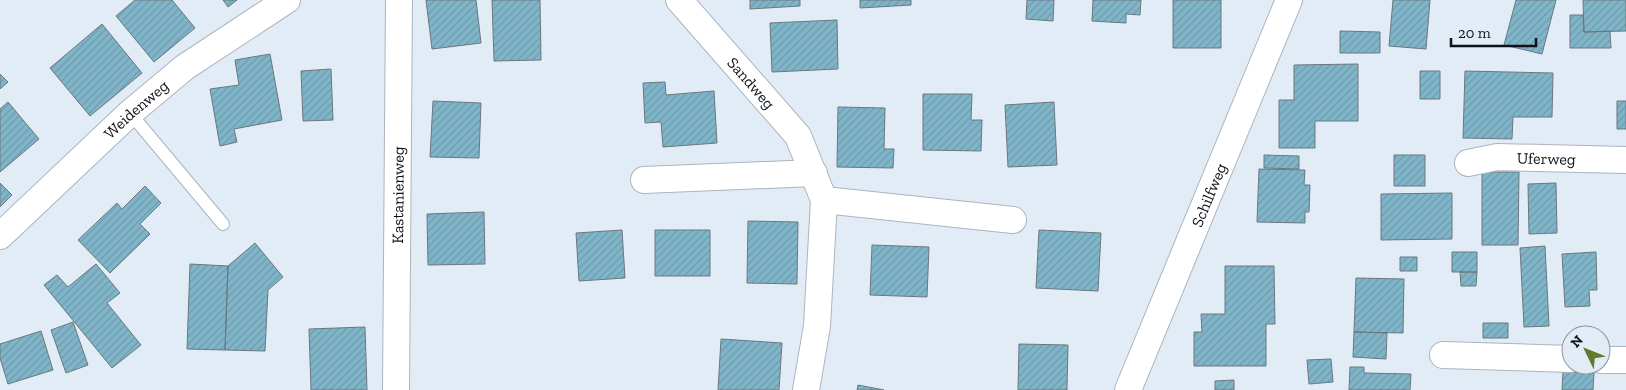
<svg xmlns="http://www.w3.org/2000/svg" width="1626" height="390" font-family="'Zilla Slab',serif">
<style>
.building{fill:url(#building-hatch);stroke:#6a787d}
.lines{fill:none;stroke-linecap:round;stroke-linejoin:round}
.lane-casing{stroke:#abb5bf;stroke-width:14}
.street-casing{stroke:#abb5bf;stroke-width:28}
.lane{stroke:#fff;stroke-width:12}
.street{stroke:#fff;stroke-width:26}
.labels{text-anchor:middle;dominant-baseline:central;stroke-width:5;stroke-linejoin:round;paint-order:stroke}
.street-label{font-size:16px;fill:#0f1216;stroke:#e1ecf7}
</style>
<defs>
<pattern id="building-hatch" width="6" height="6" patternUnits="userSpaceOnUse" patternTransform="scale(1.25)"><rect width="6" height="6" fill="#80b5c9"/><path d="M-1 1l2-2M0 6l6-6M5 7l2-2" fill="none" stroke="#6d9bac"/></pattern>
</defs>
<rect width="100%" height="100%" fill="#e1ecf7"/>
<!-- building -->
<path class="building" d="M135,0H172L195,28L154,62L116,16Z
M223,0H237L228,7Z
M426,0H476L481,43L432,49Z
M492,0H540L541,60L494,61Z
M750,0H800V6L750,9Z
M860,0H911V5L860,8Z
M1027,0H1054L1053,21L1026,19Z
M1093,0H1141L1140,15L1126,14V23L1092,21Z
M1173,0H1221V48H1173Z
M1393,0H1430L1426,49L1389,46Z
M1516,0H1556L1542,54L1504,45Z
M1583,0H1626V31L1584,32Z
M1570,15H1583L1584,32L1610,31L1611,48H1570Z
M837,20L838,69L772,72L770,23Z
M102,24L142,73L90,116L50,68Z
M1340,31L1380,32V53H1340Z
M270,54L282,120L234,129L237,142L220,146L210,89L239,85L235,60Z
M1358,64V121H1315V148H1279V100H1294V65Z
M331,69L333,120L303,121L301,71Z
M1420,71H1440V99H1420Z
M1465,71L1553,73L1552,117H1513L1512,139L1463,138Z
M0,74L8,82L0,89Z
M665,82L666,95L714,91L717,143L663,147L661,122L645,123L643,83Z
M923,94H972L971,120H982L981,151L923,150Z
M433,101L481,103L479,158L430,157Z
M1617,101H1626V129H1617Z
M8,102L39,139L0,172V109Z
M1054,102L1057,165L1008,167L1005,105Z
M838,107L885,108L884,149H894L893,168L837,167Z
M1264,155L1299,156V169L1264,168Z
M1394,155H1425V186H1394Z
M1259,169L1305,170L1304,185H1310L1309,212H1305V223L1257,222Z
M1482,172H1519L1518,245H1482Z
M0,183L12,195L0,207Z
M1556,183L1557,233L1529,234L1528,184Z
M145,186L161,203L140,224L150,234L110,273L78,240L117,203L122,209Z
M1452,193V239L1381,240V194Z
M484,212L485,264L428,265L427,214Z
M748,221L798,222L797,284L747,283Z
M622,230L625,278L579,281L576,233Z
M655,230H710V276H655Z
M1039,230L1101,233L1098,291L1036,288Z
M255,243L283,277L268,290L265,351L225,350L228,266Z
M872,245L929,247L927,297L870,295Z
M1545,246L1549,326L1524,327L1520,248Z
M1452,252H1477V272H1452Z
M1596,252L1597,290H1589L1590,306L1565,307L1562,254Z
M1400,257H1417V271H1400Z
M96,264L120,293L107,303L141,345L112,368L44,285L57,275L68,287Z
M190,264L228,266L225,350L187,349Z
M1225,266H1274L1275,324H1266V366H1194V332H1202L1201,314H1225Z
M1460,272H1477L1476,286H1461Z
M1356,278L1404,279L1403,333L1354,332Z
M73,322L88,365L66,373L51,330Z
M1483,323H1508V338H1483Z
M365,327L367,390H311L309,329Z
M41,331L53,370L8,384L0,358V344Z
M1354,332L1387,333L1386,359L1353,357Z
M721,339L782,343L779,390H718Z
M1019,344L1068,345L1067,390H1018Z
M1331,359L1333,382L1309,384L1307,360Z
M1350,367H1364V373L1411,374L1410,390H1349Z
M1563,372L1594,373L1593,390H1562Z
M1234,380V390H1215V381Z
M858,385L884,390H857Z"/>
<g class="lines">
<!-- lane casing -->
<g class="lane-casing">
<path id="lane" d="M130,113L223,224"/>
</g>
<!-- street casing -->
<g class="street-casing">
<g id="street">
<path id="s1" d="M679,0L798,136L824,200L817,326L806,390"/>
<path id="s2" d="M1468,163L1497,157L1626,160"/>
<path d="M644,180L814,173"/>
<path d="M824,200L1013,220"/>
<path id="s3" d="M0,236L130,113L185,67L287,0"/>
<path d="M1443,355L1571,359"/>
<path d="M1601,360H1626"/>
<path id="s4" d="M396,390L399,0"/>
<path id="s5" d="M1128,390L1289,0"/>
</g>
</g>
<!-- lane -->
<use href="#lane" class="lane"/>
<!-- street -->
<use href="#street" class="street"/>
</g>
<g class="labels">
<!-- street labels -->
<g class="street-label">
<text stroke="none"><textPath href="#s1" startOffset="110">Sandweg</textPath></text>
<text stroke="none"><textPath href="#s3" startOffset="186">Weidenweg</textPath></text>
<text stroke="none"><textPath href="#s2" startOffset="79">Uferweg</textPath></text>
<text stroke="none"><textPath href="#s4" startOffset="195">Kastanienweg</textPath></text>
<text stroke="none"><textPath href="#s5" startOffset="211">Schilfweg</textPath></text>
</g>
</g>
<!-- north arrow -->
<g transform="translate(1586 350) rotate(313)"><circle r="24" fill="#e1ecf7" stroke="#8d959d"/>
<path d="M0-4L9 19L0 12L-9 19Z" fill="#607a2e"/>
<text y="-8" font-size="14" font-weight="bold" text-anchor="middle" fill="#0f1216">N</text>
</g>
<!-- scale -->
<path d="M1451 38v8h85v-8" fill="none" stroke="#0f1216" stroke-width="2.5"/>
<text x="1458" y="38" font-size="15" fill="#0f1216" stroke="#e1ecf7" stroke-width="4" paint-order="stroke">20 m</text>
</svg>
